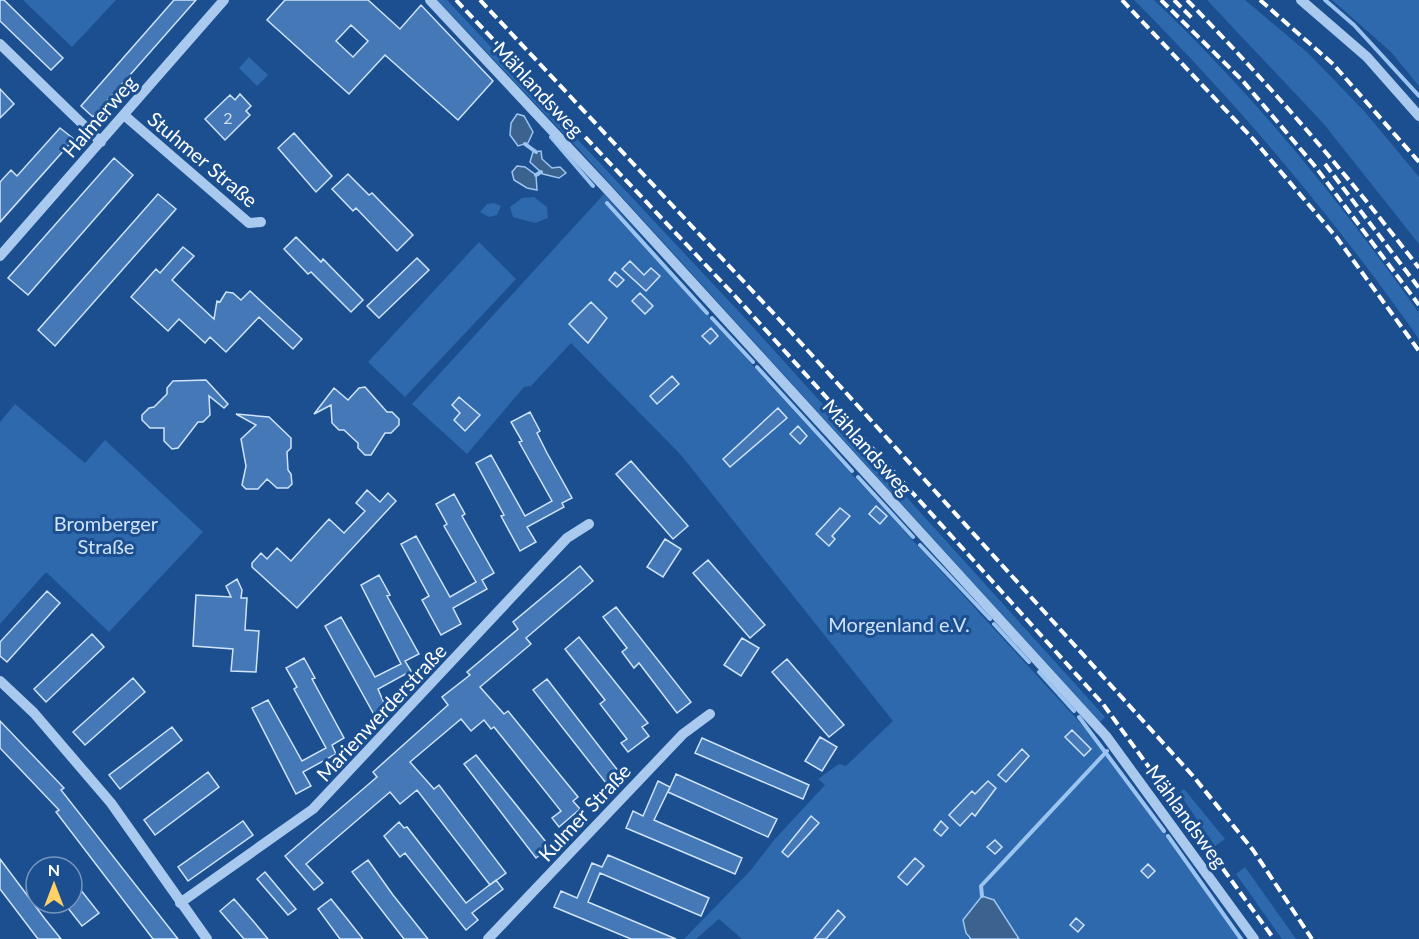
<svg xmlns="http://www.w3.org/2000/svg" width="1419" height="939" font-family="Lato,sans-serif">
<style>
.green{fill:#2e69ad}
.water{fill:#3c6290;stroke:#9cc4f0;stroke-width:1.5}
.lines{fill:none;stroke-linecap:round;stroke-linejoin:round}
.stream{stroke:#9cc4f0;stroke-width:4}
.building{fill:#4478b7;stroke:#cfe3fa;stroke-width:1.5;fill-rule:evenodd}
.minor{stroke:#a9c9ee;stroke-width:10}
.rail{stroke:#fff;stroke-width:4;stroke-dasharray:10 4.5;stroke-linecap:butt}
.labels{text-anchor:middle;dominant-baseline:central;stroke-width:6;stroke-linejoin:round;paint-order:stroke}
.number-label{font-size:16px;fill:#d0dded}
.street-label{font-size:20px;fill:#fff;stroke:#1b4f8f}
.park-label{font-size:20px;fill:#cfe3fa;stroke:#1b4f8f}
</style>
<rect width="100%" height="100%" fill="#1b4f8f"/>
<!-- green -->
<path class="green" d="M23,0H116L72,47Z
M437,0H447L744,317L1105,717L1100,722L572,142Z
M1134,0H1154C1254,95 1340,201 1419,313V339C1334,218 1239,105 1134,0Z
M1207,0H1245L1308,53L1365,112L1419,177V244L1323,123Z
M1332,0H1419V86L1391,52Z
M249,57L268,75L257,86L239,68Z
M604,194L762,376L1107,752L1243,939H742L719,919L696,939H684L751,870L774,840L825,785L818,779L839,764L846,766L893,721L681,455L571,343L531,386L524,387L467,454L412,404Z
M534,197L547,207L548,218L535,223L513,217L510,207L522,198Z
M494,203L501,206L497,215L489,217L480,212L487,204Z
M479,242L516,279L405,397L368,362Z
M15,404L85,463L105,440L203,532L109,632L46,572L0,624V422Z
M1184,789L1225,839L1215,846L1179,793Z
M1245,867L1296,939H1282L1236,874Z"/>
<!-- water -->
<path class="water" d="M517,114L524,116L533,132L528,143L518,146L510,135L511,123Z
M541,151L542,159L552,168L560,167L566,173L559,178L543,174L530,162L533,152Z
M517,166L525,167L536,175L537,190L527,188L514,180L512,172Z
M982,896L994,900L1019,939H971L966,933L963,920Z"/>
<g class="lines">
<!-- stream -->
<path class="stream" d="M1325,0L1354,25L1419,96
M551,137L593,186
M525,144L536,152
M536,175L541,172
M607,203L707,313
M712,318L753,362
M757,367L852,471
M858,477L913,537
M920,545L990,619
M994,624L1029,662
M1039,672L1074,711
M1079,717L1164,831
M1168,836L1241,939
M982,896L981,886L1107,751"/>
</g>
<!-- building -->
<path class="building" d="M0,0H4L63,58L51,70L0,21Z
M174,0H196L93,117L81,106Z
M285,0H368L400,29L421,5L493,81L458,120L385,55L349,94L267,20ZM351,25L368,41L353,57L336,41Z
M0,89L14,104L0,118Z
M240,94L251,106L246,111L250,115L225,140L205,119L230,95L235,100Z
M60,128L74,139L0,222V182L11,170L17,176Z
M294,133L332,176L316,192L278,148Z
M114,158L133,175L28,295L8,278Z
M348,174L369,195L372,193L413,235L397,251L356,208L353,211L332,189Z
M158,194L176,209L55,346L38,330Z
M296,237L321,262L323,259L363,300L351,312L311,272L308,274L284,249Z
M183,247L194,256L172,280L214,319L217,301L220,302L226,292L233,293L241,300L250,291L302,339L293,349L259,317L226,352L210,337L205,343L179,319L168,331L131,297L156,269L160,273Z
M417,258L429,270L379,318L367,306Z
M630,261L644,275L651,268L660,276L646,291L622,269Z
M615,272L624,280L617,287L609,280Z
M640,293L653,306L645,314L632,301Z
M591,302L607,318L588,343L569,324Z
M711,328L718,336L710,344L702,336Z
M672,376L679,384L657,404L650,396Z
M206,380L228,404L224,408L209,396L210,415L203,422H198L178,448L172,449L164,441V428H150L142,420V415L149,408L154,407L167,394V388L173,381Z
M365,387L387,412H392L399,419V425L391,433H385L371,455H365L358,448V443L344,430H339L332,423L331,405L314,414L334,388L348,400L359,388Z
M459,397L480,415L465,431L454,420L460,413L452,405Z
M778,408L787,418L730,467L723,459Z
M530,412L540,431L537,433L547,453L572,498L562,503L564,507L527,527L536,542L520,551L501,516L504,515L476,463L491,455L525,516L552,501L519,442L522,441L511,422Z
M236,414L269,417L291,438V448L287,452L288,470L291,474L292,484L288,488H277L267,479L258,489H246L242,485L246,466L241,439L256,425Z
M798,426L807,436L800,444L790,434Z
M631,461L688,526L673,539L616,474Z
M367,490L380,502L388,493L396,501L297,608L252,567V563L261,553L267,559L277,548L291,561L329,519L344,533L365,511L356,503Z
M454,494L465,514L462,516L494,573L482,580L487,589L453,608L461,624L441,635L422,600L429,596L401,544L416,536L450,597L476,582L444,526L447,524L436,504Z
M876,506L887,516L880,524L869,514Z
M840,508L850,516L832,536L835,539L829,546L816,534Z
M665,539L681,549L663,577L647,567Z
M708,560L765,625L750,638L693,573Z
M580,566L593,581L526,638L531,644L480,687L504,714L508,711L578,797L573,801L580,809L559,827L552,818L561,811L494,727L491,729L484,720L471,731L461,719L410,762L434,789L439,785L506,873L490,885L417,790L400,804L390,792L306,864L323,883L314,890L285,856L377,777L373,772L448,705L442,697L470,675L467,672L518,629L513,622Z
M379,575L390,595L387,596L419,654L405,661L411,671L378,689L387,710L377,720L325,626L341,617L375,677L401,664L361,585Z
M237,579L242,590L241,598H247L245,630L259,631L256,672L231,671L233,649L193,646L196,595L231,597L226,586Z
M47,591L60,603L7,662L0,656V642Z
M616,607L691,702L677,713L639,663L634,668L622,652L627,648L603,617Z
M92,634L104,647L46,702L34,689Z
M579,637L648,723L642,727L649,736L628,752L621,743L627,739L600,704L605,700L565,649Z
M742,638L759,648L741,676L724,665Z
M304,658L315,678L312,679L344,738L332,745L336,754L303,772L311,786L296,794L252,708L268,700L302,761L326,748L294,689L297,687L286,668Z
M787,659L844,725L829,737L772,672Z
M133,678L145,692L85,745L73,732Z
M547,679L619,772L606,783L533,690Z
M0,721L64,788L61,790L178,939H153L56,812L59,810L0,748Z
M172,727L182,740L120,789L109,775Z
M1072,730L1091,749L1084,756L1065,737Z
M820,737L837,747L822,771L805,761Z
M702,738L809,785L803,799L695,753Z
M1022,749L1029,756L1006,782L998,775Z
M476,755L550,847L536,858L464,764Z
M208,772L219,787L155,835L144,820Z
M676,774L777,819L768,837L668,792Z
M658,781L670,787L654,820L742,858L735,874L626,828L633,811L643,816Z
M988,781L996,788L975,816L972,813L960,826L949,815L972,791L975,794Z
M811,816L819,823L788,857L782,852Z
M243,821L253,835L188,881L178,867Z
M941,821L948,828L941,836L934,830Z
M399,822L404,828L407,827L466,903L496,880L503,889L472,913L478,920L466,930L405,853L400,857L384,836Z
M995,840L1002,847L995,854L987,847Z
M608,855L709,898L701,916L600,873L588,902L676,939H631L554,907L561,891L577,898L592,863L602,867Z
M915,858L924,866L907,885L898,877Z
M0,859L45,919L61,939H38L0,889Z
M368,860L393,895L428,939H404L352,872Z
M1148,864L1155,871L1148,878L1141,871Z
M265,872L296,909L288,915L257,879Z
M72,879L99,913L82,926L64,903H72Z
M234,899L254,922L268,939H244L220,911Z
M331,899L344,915L363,939H340L318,909Z
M838,910L845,917L826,939H814Z
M1076,918L1084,925L1078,932L1070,925Z"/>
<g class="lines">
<!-- minor -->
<path class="minor" d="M430,0L606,188L1106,736L1254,939
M1301,0L1367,57L1419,116
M0,44L101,142
M124,115L249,223L261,222
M0,256L224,0
M0,681L34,713L111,803L207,939
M180,903L313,809L553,553L567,538L589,524
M488,939L683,734L710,714"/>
<!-- rail -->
<path class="rail" d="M456,0L735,296L1103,704L1274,939
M480,0L790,331L1193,776L1253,850L1312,939
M1122,0L1253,139L1337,238L1419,351
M1161,0L1242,80L1314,165L1419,305
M1174,0L1194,20
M1187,0C1270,85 1347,174 1419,268
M1260,0L1333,64L1419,162
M1325,164L1419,288"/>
</g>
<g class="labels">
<!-- number labels -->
<g class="number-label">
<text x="228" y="117">2</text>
</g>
<!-- street labels -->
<g class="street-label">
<text transform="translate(539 89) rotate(47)">Mählandsweg</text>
<text transform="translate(99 116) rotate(-49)">Halmerweg</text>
<text transform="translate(203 159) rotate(40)">Stuhmer Straße</text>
<text transform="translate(868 447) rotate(48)">Mählandsweg</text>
<text transform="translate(381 712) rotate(-47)">Marienwerderstraße</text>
<text transform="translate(584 812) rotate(-47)">Kulmer Straße</text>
<text transform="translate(1187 816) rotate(54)">Mählandsweg</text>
</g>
<!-- park labels -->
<g class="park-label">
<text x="106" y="523">Bromberger<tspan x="106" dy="23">Straße</tspan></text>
<text x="899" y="624">Morgenland e.V.</text>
</g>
</g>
<!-- north arrow -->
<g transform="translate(54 885)"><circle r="28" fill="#1b4f8f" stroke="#7695bc" stroke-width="1.5"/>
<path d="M0-4.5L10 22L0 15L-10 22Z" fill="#ffd166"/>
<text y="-9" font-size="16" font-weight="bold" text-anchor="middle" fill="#ffffff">N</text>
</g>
</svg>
